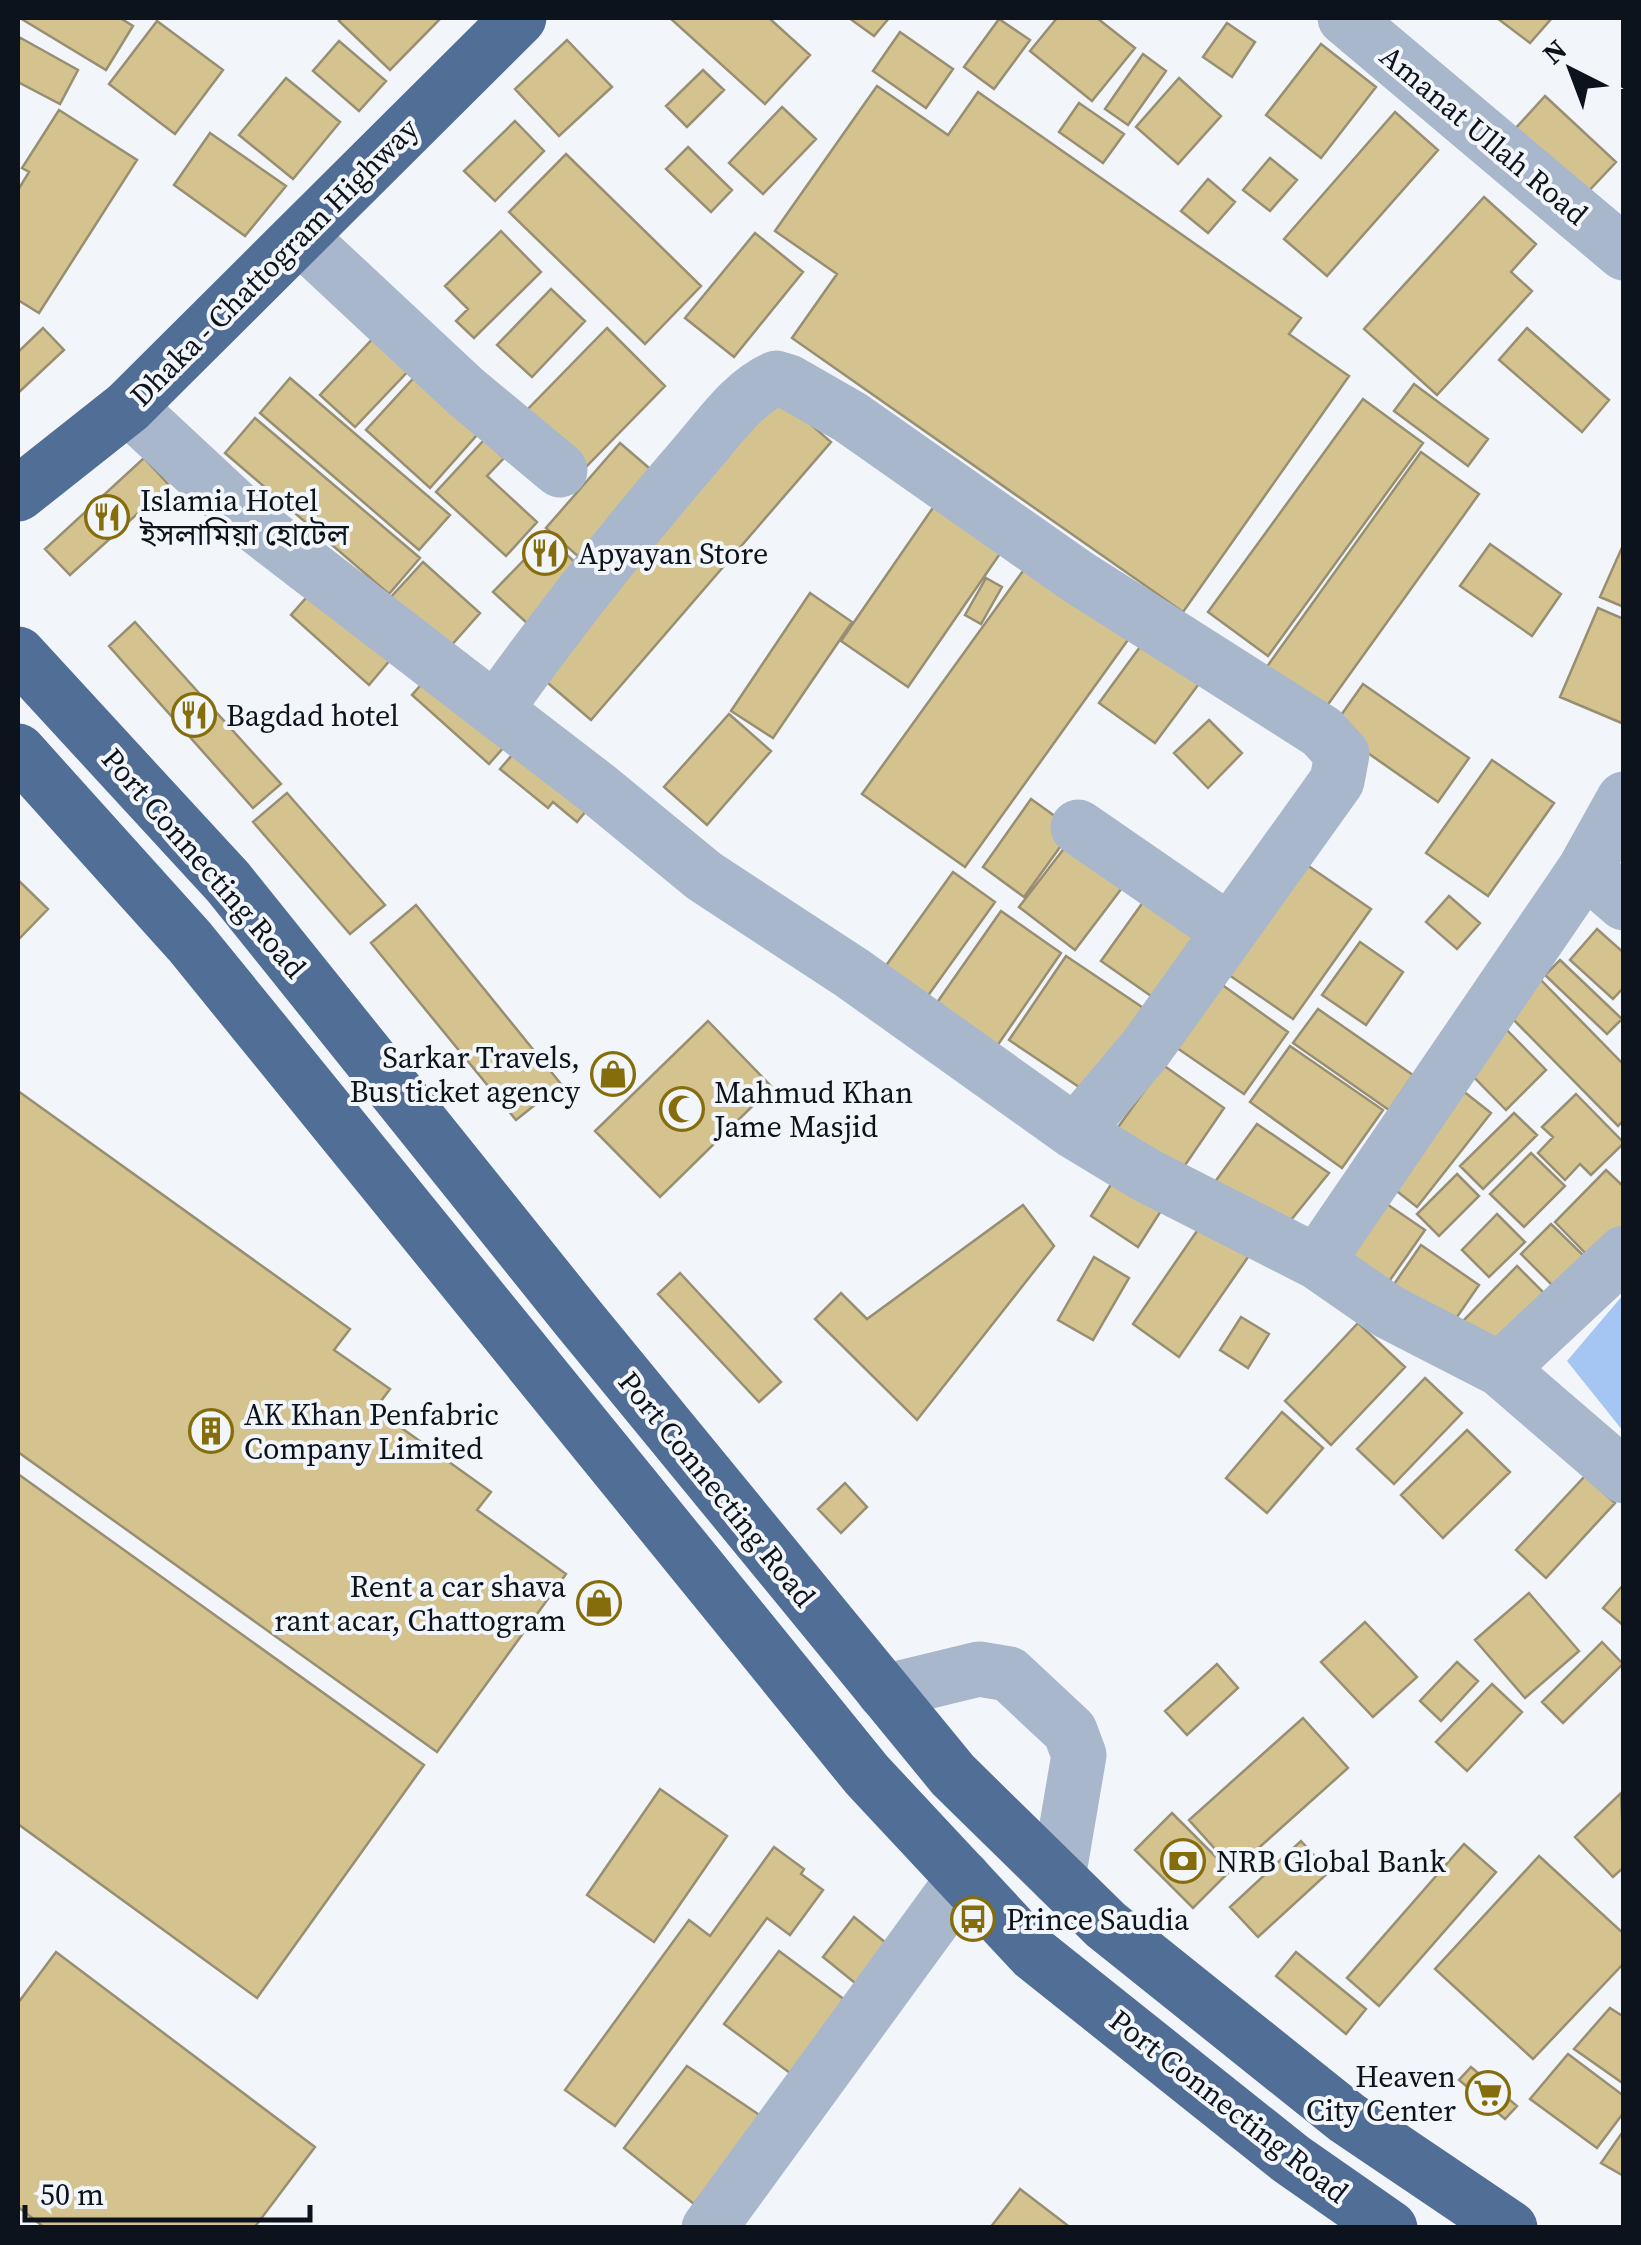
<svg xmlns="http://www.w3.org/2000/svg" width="1641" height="2245" font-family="'Source Serif 4','Noto Sans Bengali',serif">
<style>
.water{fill:#a5c6f2}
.building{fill:#d4c38e;stroke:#988f73;stroke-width:2.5}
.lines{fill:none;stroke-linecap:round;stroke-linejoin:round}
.minor{stroke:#a8b7cb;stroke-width:55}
.highway{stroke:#516e96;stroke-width:55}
.labels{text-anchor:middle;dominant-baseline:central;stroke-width:8;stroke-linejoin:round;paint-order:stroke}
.street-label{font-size:30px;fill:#0d131c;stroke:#f2f6fb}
.poi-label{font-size:30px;fill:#0d131c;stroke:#f2f6fb;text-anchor:start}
</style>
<rect width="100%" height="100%" fill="#f2f6fb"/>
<!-- water -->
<path class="water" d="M1623,1295V1431L1567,1361Z"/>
<!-- building -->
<path class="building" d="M20,18H120L133,26L106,70Z
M342,18H441L390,70L339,21Z
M670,18H769L810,55L765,104Z
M849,18H889L874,36Z
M1057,18H1097L1135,48L1092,101L1030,51Z
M1497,18H1552L1530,43Z
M999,19L1030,40L994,89L964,67Z
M157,21L223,70L175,134L109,84Z
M1227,23L1255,42L1232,77L1203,57Z
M900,32L953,69L926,108L873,71Z
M19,37L78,70L60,104L18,82Z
M567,40L612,87L559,136L515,89Z
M339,41L386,81L359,111L313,71Z
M1321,44L1376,87L1321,158L1266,115Z
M1143,54L1166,71L1128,125L1105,109Z
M703,70L724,90L687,127L666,106Z
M286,78L340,122L293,179L239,135Z
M1179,78L1221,116L1178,164L1136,127Z
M877,86L948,135L978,92L1301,318L1289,334L1349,376L1183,612L792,338L837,274L775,231Z
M1545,96L1616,162L1584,196L1514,130Z
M1079,103L1124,134L1103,163L1059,132Z
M782,107L816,139L763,194L729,163Z
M59,110L137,160L39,313L18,300V190L29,172L22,168Z
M1395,112L1438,150L1327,276L1284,239Z
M515,121L544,151L495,201L464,171Z
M210,133L286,186L245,236L174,185Z
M688,147L732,190L711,212L666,169Z
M566,154L701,286L645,344L509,212Z
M1270,158L1297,180L1270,211L1243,190Z
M1208,179L1235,202L1208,233L1181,211Z
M1484,197L1536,244L1511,272L1532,291L1437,395L1364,329Z
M501,231L541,272L474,338L456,321L468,309L445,286Z
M755,233L803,272L734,357L685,318Z
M551,289L585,321L532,377L497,345Z
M43,328L64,350L18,393V352Z
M607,328L665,386L584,469L525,412Z
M1527,328L1609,400L1582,432L1499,360Z
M377,334L412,367L355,427L320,395Z
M421,370L484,427L430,488L366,430Z
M290,378L450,515L419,550L260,413Z
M1414,384L1488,439L1468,466L1394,411Z
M775,393L831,442L591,720L534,671Z
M1363,399L1423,443L1268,656L1208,612Z
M255,418L420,558L389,594L225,453Z
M484,440L504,458L487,476L537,522L506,556L436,492Z
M620,443L663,480L589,566L546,528Z
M1421,452L1479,494L1324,710L1266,668Z
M144,458L169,485L70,575L45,549Z
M950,483L1017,529L908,687L841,641Z
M547,536L581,568L528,624L493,592Z
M1624,543V607L1600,597Z
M1490,544L1561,594L1532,636L1460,586Z
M423,562L480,613L449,648L391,597Z
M1028,564L1130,637L965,867L862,794Z
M986,578L1002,587L981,624L965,615Z
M313,590L391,659L369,685L291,615Z
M810,593L852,622L773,738L731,711Z
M1598,608L1624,619V724L1560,697Z
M135,622L281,784L253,808L109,646Z
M1145,640L1201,681L1155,743L1099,703Z
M434,670L512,738L489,764L412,695Z
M1363,684L1469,758L1438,802L1332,728Z
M729,714L771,751L707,825L664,787Z
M1209,720L1242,753L1208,788L1174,753Z
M525,740L596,799L577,822L553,802L548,808L500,769Z
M1492,760L1554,803L1488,896L1426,853Z
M287,793L385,905L350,934L253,822Z
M1031,799L1073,829L1024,897L983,867Z
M1069,842L1125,884L1075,950L1019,907Z
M1307,865L1371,909L1293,1019L1229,975Z
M953,872L995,902L927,997L885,967Z
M18,880L48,909L18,940Z
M1449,896L1480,923L1457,949L1426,922Z
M1146,898L1205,939L1161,1003L1101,961Z
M416,905L561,1084L516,1120L371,943Z
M1001,911L1061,953L997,1046L936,1004Z
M1597,929L1624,953V987L1613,999L1570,960Z
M1360,942L1403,972L1366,1025L1322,995Z
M1066,956L1145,1009L1088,1093L1009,1040Z
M1560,960L1622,1019L1607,1034L1545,975Z
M1539,978L1624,1065V1120L1618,1126L1505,1011Z
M1221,984L1288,1032L1244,1094L1177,1048Z
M1318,1009L1413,1075L1389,1110L1293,1043Z
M708,1021L772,1087L660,1197L595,1131Z
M1500,1023L1546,1070L1506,1110L1460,1063Z
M1290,1046L1383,1110L1342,1168L1250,1102Z
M1163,1065L1224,1108L1179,1174L1116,1130Z
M1458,1087L1491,1113L1417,1207L1384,1181Z
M18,1091L350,1329L334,1350L390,1389L375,1409L491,1492L477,1510L566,1574L437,1752L18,1452Z
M1576,1094L1624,1143L1591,1175L1580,1164L1565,1180L1538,1153L1553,1137L1542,1127Z
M1514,1113L1537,1135L1483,1189L1460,1166Z
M1257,1124L1329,1173L1282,1231L1212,1186Z
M1531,1153L1565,1186L1524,1227L1490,1194Z
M1606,1170L1624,1187V1236L1596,1264L1555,1222Z
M1457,1174L1479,1196L1439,1236L1417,1214Z
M1117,1175L1164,1206L1138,1247L1091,1216Z
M1378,1198L1425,1230L1376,1300L1329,1267Z
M1023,1205L1054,1246L917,1420L815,1319L841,1293L867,1319Z
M1210,1212L1257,1244L1179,1357L1133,1324Z
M1497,1214L1525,1242L1489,1277L1462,1250Z
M1551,1224L1587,1259L1557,1290L1521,1254Z
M1421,1245L1479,1285L1448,1330L1390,1290Z
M1094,1257L1129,1278L1093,1340L1058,1320Z
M1517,1266L1554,1303L1495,1362L1459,1325Z
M680,1273L781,1382L759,1402L658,1294Z
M1241,1317L1269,1334L1248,1368L1220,1350Z
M1358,1323L1405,1367L1331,1445L1285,1401Z
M1425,1378L1462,1413L1394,1484L1357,1449Z
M1282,1412L1323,1448L1267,1513L1226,1478Z
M1467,1430L1510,1472L1443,1538L1401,1495Z
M18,1474L424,1765L257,1998L18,1824Z
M1585,1476L1615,1503L1546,1578L1516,1550Z
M845,1483L867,1507L841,1533L818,1509Z
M1624,1584V1626L1603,1608Z
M1529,1593L1579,1651L1525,1698L1475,1640Z
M1365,1622L1417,1677L1373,1717L1321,1662Z
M1602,1642L1623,1664L1563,1723L1542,1702Z
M1457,1662L1478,1681L1441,1721L1420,1701Z
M1217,1664L1238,1688L1187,1735L1165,1711Z
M1492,1684L1522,1712L1467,1771L1436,1742Z
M1303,1718L1348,1768L1234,1870L1189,1820Z
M660,1789L727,1836L654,1942L587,1895Z
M1621,1793L1624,1867L1613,1877L1575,1837Z
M1172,1813L1230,1871L1193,1908L1135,1850Z
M1301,1841L1329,1872L1258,1937L1230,1907Z
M1464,1844L1496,1872L1379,2006L1347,1978Z
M774,1847L804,1869L801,1874L823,1890L790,1935L767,1918L615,2126L565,2090L689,1920L710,1936Z
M1539,1856L1624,1934V1963L1533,2059L1435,1969Z
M854,1917L891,1947L860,1987L823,1957Z
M779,1951L845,2000L790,2073L724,2024Z
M56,1952L315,2147L254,2228H45L18,2207V2003Z
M1296,1952L1366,2009L1346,2034L1276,1976Z
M1610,2008L1624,2017V2084L1574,2049Z
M1568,2054L1624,2096V2112L1597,2148L1530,2099Z
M687,2066L761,2116L694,2204L624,2148Z
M1471,2067L1517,2106L1505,2119L1459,2080Z
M1624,2130V2176L1601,2163Z
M1020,2189L1071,2228H990Z"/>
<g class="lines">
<!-- minor -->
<path class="minor" d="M1345,18L1624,253
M301,238L466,392L560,470
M128,407L256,526L597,788L704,876L852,973L1075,1132L1146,1175L1317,1262L1389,1312L1500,1369L1624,1476
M495,710C559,621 627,534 699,451C722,424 743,393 776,378L789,382L850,417L1078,577L1322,732L1342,754L1337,781L1146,1048L1075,1132
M1078,827L1229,931
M1585,869L1624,903
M1317,1262L1585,869L1624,799
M1500,1369L1624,1253
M884,1692L979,1669L1009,1674L1070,1731L1079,1755L1058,1878
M709,2228L964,1878"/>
<!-- highway -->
<path class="highway" d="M18,494L128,407L519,18
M18,654L228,882L578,1318L953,1775L1106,1925L1347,2118L1510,2228
M18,751L190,942L867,1775L1034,1954L1291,2159L1390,2228"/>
</g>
<!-- icons -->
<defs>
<g id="restaurant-ring" transform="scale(2.25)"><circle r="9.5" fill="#f2f6fb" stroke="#866d0b" stroke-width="1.5"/><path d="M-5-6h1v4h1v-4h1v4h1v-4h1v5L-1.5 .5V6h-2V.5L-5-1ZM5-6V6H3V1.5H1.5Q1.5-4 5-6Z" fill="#866d0b"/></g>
<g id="shop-ring" transform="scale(2.25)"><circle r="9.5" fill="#f2f6fb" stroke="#866d0b" stroke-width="1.5"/><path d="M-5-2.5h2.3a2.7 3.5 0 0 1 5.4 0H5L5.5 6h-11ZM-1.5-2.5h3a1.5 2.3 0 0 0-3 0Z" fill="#866d0b"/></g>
<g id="mosque-ring" transform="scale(2.25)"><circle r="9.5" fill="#f2f6fb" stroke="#866d0b" stroke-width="1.5"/><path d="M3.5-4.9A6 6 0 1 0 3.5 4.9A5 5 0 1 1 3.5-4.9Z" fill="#866d0b"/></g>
<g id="building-ring" transform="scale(2.25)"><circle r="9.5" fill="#f2f6fb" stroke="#866d0b" stroke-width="1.5"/><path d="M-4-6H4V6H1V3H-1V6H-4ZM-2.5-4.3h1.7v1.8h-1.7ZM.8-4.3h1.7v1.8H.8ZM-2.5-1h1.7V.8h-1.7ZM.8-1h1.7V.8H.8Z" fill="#866d0b"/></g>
<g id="bank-ring" transform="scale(2.25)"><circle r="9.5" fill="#f2f6fb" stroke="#866d0b" stroke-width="1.5"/><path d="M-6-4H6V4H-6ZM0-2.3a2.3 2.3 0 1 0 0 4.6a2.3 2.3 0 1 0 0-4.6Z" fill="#866d0b"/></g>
<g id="bus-ring" transform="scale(2.25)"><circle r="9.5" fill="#f2f6fb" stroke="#866d0b" stroke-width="1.5"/><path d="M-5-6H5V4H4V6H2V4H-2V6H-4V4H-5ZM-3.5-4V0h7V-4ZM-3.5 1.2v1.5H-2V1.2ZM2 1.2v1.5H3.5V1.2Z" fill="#866d0b"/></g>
<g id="supermarket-ring" transform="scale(2.25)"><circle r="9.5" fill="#f2f6fb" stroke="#866d0b" stroke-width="1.5"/><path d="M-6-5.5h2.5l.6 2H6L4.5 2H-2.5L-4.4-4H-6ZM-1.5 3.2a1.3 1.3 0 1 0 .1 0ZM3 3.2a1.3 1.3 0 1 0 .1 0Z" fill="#866d0b"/></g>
</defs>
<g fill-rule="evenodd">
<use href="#restaurant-ring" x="107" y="517"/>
<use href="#restaurant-ring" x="545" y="553"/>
<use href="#restaurant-ring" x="194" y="715"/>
<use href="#shop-ring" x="613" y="1074"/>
<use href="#mosque-ring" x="682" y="1109"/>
<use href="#building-ring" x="211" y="1431"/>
<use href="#shop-ring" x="599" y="1603"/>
<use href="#bank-ring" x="1183" y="1861"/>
<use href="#bus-ring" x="973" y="1919"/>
<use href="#supermarket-ring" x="1488" y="2093"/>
</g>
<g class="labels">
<!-- street labels -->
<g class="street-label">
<text transform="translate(1484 135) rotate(40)">Amanat Ullah Road</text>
<text transform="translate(274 262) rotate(-45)">Dhaka - Chattogram Highway</text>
<text transform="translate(204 863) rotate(49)">Port Connecting Road</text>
<text transform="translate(717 1489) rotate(51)">Port Connecting Road</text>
<text transform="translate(1229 2106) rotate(38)">Port Connecting Road</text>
</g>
<!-- poi labels -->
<g class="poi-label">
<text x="140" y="500">Islamia Hotel<tspan x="140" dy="34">ইসলামিয়া হোটেল</tspan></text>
<text x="578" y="553">Apyayan Store</text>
<text x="226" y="715">Bagdad hotel</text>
<text x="580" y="1057" text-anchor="end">Sarkar Travels,<tspan x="580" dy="34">Bus ticket agency</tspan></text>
<text x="714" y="1092">Mahmud Khan<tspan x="714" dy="34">Jame Masjid</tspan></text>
<text x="244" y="1414">AK Khan Penfabric<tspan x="244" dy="34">Company Limited</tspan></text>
<text x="566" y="1586" text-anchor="end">Rent a car shava<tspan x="566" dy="34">rant acar, Chattogram</tspan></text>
<text x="1216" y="1861">NRB Global Bank</text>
<text x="1006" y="1919">Prince Saudia</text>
<text x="1456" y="2076" text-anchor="end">Heaven<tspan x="1456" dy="34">City Center</tspan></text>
</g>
</g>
<!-- border -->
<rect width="1641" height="2245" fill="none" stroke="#0d131c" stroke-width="40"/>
<!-- north arrow -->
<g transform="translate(1571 70) rotate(318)" stroke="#f2f6fb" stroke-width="8" paint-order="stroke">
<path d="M0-8L18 38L0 25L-18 38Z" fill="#0d131c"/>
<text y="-15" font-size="28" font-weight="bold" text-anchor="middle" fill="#0d131c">N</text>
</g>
<!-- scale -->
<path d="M25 2205v15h285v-15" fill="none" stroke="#0d131c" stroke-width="5"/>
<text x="40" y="2205" font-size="30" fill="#0d131c" stroke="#f2f6fb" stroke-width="8" paint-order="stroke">50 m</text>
</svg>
